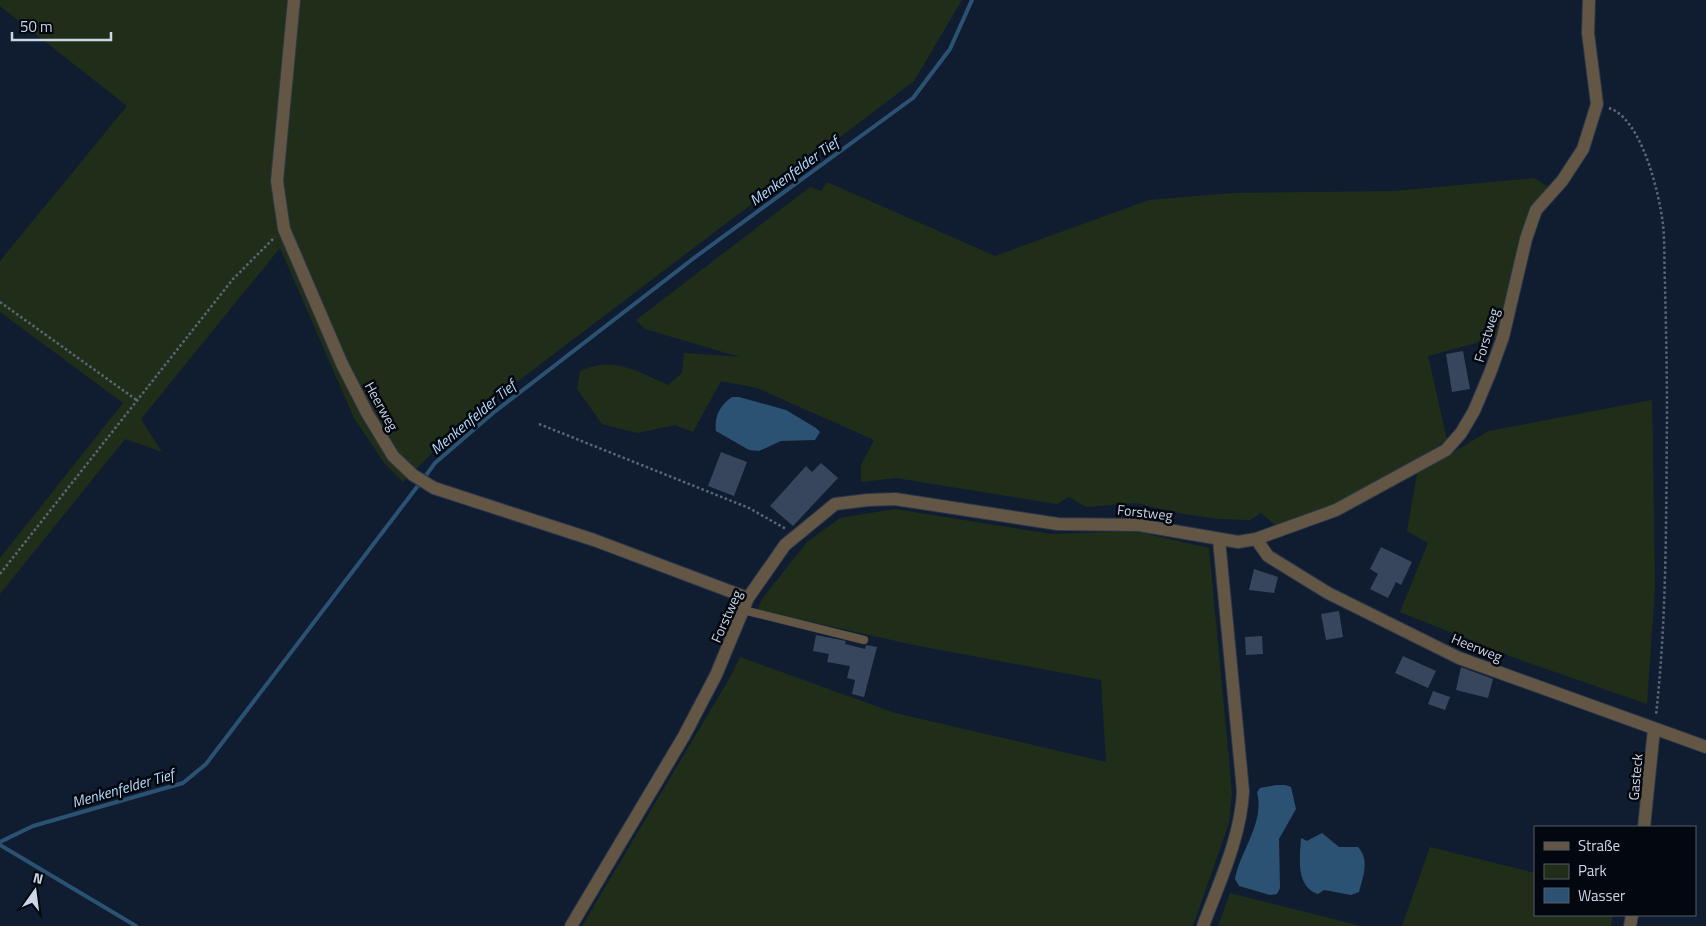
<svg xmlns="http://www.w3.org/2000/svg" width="1706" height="926" font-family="'Titillium Web',sans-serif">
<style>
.green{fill:#202e19}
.water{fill:#2b5272}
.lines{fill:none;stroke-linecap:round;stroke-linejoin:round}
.stream{stroke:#2b5272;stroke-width:4}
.building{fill:#37455d}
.service-casing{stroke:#2a374a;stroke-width:9}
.minor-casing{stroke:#2a374a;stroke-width:14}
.path{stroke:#5b6678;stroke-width:2.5;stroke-dasharray:2.5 2.5;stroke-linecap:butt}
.service{stroke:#635645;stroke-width:8}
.minor{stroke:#635645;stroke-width:12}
.labels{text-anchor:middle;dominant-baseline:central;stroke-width:5;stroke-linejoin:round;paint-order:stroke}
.street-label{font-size:14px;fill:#cdd6e5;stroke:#030710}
.water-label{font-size:15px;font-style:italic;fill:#b6dbfc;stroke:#030710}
</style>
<rect width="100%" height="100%" fill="#101d31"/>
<!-- green -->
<path class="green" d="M0,0H962L914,81L493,400L451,434L403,482L385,464L354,418L280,248L141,419L162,452L125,439L0,594V558L123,403L0,312V261L127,106L0,6Z
M1534,178L1550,188L1498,337L1428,356L1447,440L1413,463L1332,506L1275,525L1261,513L1250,520L1220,519L1183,514L1136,503L1086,507L1069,497L1057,504L896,478L861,482V465L874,440L757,388L721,381L693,432L675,425L637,433L602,424L577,389L580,371C613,356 637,371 668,385L682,373L684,353L740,357L645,329L636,320L810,187L821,191L827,182L995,256L1149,200L1233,193L1395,191Z
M1652,400L1655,587L1647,704L1512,657L1400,612L1428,543L1407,531L1417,474L1489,431Z
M895,509L1051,534L1134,531L1209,548L1232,793L1229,823L1193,926H582L732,674L740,657L895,713L1106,762L1101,680L914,645L757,610L762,599L807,542L840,518Z
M1430,847L1535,873V915H1613L1611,926H1402Z
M1230,893L1361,926H1218Z"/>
<!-- water -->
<path class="water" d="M732,397H739L786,410L816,428L820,432L815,440L781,441L759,451L749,450L716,431C714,417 720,405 732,397Z
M1276,785H1285L1291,787L1296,809L1279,839L1280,888L1277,894L1270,895L1239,886L1235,879C1240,851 1265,823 1257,792L1260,788Z
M1322,833L1339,847H1358C1370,860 1363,877 1359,892L1351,895L1324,890L1318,894C1295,886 1300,857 1301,838L1307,841Z"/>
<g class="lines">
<!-- stream -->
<path class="stream" d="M424,478L435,463L493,413L698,255L913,98L950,49L972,0
M0,842L33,826L183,783L206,764L420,483
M0,845L136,926"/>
</g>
<!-- building -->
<path class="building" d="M1463,351L1470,389L1452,392L1446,354Z
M721,452L747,462L734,496L708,486Z
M821,463L838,478L793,526L770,506L806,466L812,472Z
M1381,547L1412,562L1401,585L1396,582L1388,598L1370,589L1378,574L1370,569Z
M1254,569L1278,577L1274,593L1249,590Z
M1339,611L1343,637L1326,640L1321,614Z
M816,635L846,641L845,644L865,649L866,645L877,647L864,697L852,694L855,680L847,678L850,666L827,662L829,654L813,651Z
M1262,636L1263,654L1246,655L1245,637Z
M1403,656L1436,671L1428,688L1395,673Z
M1461,667L1493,679L1488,698L1456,690Z
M1433,691L1450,697L1445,710L1428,704Z"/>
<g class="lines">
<!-- service casing -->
<g class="service-casing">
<path id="service" d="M743,610L864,640"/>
</g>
<!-- minor casing -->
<g class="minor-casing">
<path id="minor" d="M294,0L277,181L284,229L342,364L367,413L393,456L413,475L434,488L594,540L748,598
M1256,539L1268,556L1328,593L1459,658L1706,747
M1644,827L1654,729
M571,926L684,736L716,675L748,598L785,545L835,504L868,500L895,499L1058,524L1139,525L1238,542L1256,539L1336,510L1446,450L1461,433L1474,411L1490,373L1503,337L1526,239L1536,210L1562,181L1583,149L1597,104L1588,33L1589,0
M1203,926C1219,883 1241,837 1243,791L1219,540
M1630,926L1632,915"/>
</g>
<!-- path -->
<path class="path" d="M1609,108C1642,119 1659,193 1663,224C1665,243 1664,264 1665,284C1666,328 1667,372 1667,417C1666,516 1667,616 1656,715
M0,302L138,401
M539,424L749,508L786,529
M0,574L233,279L275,237"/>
<!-- service -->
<use href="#service" class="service"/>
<!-- minor -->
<use href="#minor" class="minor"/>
</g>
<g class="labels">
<!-- street labels -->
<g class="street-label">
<text transform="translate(1486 335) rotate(-73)">Forstweg</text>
<text transform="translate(382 406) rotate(61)">Heerweg</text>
<text transform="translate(1145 512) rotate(6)">Forstweg</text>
<text transform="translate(726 616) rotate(-66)">Forstweg</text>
<text transform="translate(1477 647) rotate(22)">Heerweg</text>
<text transform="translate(1635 777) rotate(-85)">Gasteck</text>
</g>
<!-- water labels -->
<g class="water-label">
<text transform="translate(794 171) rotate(-36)">Menkenfelder Tief</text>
<text transform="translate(473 417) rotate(-40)">Menkenfelder Tief</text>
<text transform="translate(123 788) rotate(-16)">Menkenfelder Tief</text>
</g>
</g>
<!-- legend -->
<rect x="1534" y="826" width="162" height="90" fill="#030710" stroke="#545a65"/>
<rect x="1544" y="842" width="25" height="8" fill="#635645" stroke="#545a65"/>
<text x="1578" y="851" font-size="15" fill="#cdd6e5">Straße</text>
<rect x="1544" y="864" width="25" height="15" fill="#202e19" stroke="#545a65"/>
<text x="1578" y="876" font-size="15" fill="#cdd6e5">Park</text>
<rect x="1544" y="888" width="25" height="15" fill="#2b5272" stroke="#545a65"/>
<text x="1578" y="901" font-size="15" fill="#cdd6e5">Wasser</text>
<!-- north arrow -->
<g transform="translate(35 891) rotate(14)" stroke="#030710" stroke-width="4" paint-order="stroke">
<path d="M0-4L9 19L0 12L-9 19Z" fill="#cdd6e5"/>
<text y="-8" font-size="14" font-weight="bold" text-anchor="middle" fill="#cdd6e5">N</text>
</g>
<!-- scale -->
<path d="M12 32v8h99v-8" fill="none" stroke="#cdd6e5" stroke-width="2.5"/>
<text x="20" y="32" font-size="15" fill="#cdd6e5" stroke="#030710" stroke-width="4" paint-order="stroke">50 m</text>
</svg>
